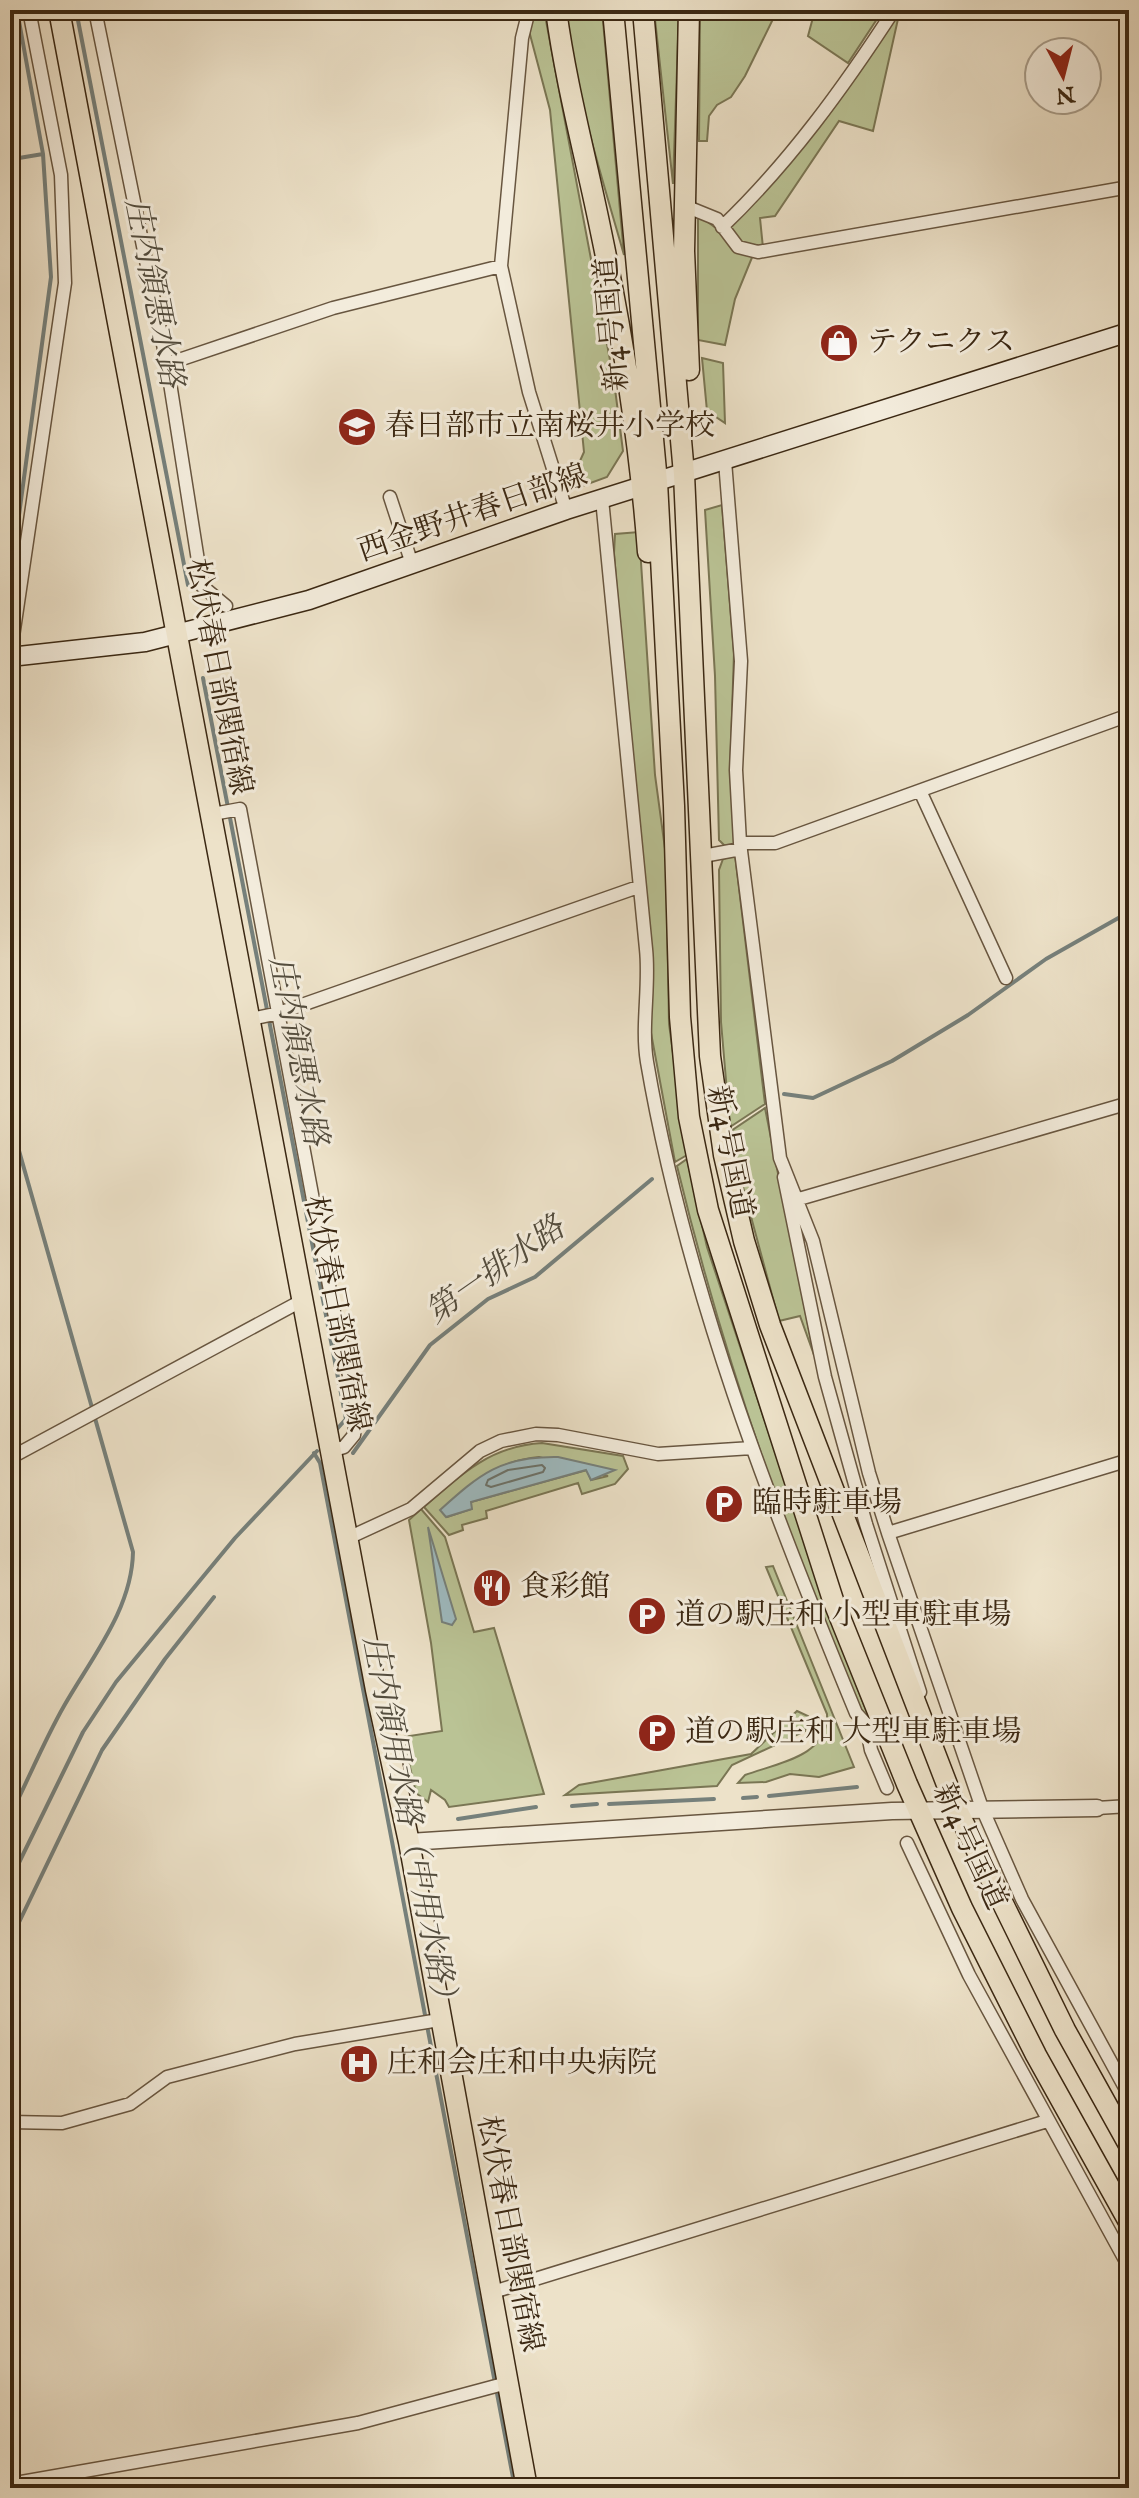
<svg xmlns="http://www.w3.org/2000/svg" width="1139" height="2498" font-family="'IM FELL English','Noto Serif JP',serif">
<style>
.green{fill:#bac395;stroke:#7a7654;stroke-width:2;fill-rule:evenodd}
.water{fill:#9ebbc1;stroke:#76807b;stroke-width:2}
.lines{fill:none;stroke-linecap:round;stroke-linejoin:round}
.shore{stroke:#6c726a;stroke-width:2}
.stream{stroke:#76807b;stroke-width:4}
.minor-casing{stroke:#685640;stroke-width:15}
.tertiary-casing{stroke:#685640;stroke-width:19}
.secondary-casing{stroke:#3b2813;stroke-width:21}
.primary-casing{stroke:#3b2813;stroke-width:23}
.trunk-casing{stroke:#3b2813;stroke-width:23}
.minor{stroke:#f3ecdc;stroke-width:12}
.tertiary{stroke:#f3ecdc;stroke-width:16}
.secondary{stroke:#f3ecdc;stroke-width:18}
.primary{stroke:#ede2c9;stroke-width:20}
.trunk{stroke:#ede2c9;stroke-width:20}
.labels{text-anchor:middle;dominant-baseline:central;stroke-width:6;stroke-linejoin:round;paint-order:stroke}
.street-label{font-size:30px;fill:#3b2813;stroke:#f3ecdc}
.poi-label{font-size:30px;fill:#3b2813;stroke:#f3ecdc;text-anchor:start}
.water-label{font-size:32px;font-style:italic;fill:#544d3e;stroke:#f3ecdc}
</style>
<rect width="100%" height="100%" fill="#ede2c9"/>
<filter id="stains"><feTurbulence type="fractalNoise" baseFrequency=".0025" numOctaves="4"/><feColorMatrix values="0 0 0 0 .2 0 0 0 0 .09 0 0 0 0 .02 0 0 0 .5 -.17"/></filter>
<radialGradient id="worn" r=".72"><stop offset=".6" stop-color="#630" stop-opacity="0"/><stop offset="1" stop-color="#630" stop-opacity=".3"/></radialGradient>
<!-- green -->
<path class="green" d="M532,10H544L614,381L623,451L607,477L566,492L584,452L550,110L528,27Z
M565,10H602L624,255C601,174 575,94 565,10Z
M654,10H679L673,184Z
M700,10L776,13L745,76L731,97L717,105L709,116L707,141H699Z
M815,10H883L848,63L808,36Z
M896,10H900L873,131L839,121L775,216L760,218L763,248L744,246L729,228L782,172Z
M698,215L753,255L735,299L725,345L698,340Z
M702,358L723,363L725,423L707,411Z
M722,505L734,653L730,773L736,846L728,849L719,840L715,676L705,510Z
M639,532L655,775L666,856L669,1024L687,1155L675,1162L651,1033L614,553L615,534Z
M735,855L765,1104L730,1127L721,1022L719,870L723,859Z
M765,1108L814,1355L800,1316L779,1321L735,1157L731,1131Z
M687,1159L707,1247L828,1611L869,1718L861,1713C785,1535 722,1353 677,1166Z
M542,1443L623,1456L628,1469L615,1484L582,1494L578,1483L486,1511L487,1518L462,1525L463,1530L449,1535L424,1507C461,1474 491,1446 542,1443ZM539,1457L608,1476L591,1480L587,1470L471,1502V1509L447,1517L441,1510C472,1482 496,1461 539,1457Z
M421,1509L445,1537L474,1632L494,1628L544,1794L449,1807L445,1800L431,1790L428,1802L416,1793L403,1737L442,1731L431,1643L409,1520Z
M773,1566L854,1767L819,1777L790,1774L766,1782L738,1783L745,1775C778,1763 829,1756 827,1714L766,1567Z
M797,1711L808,1716L805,1731L732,1765L717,1786L565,1795L579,1785L751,1754Z"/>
<!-- water -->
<path class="water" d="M558,1457L615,1470L591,1480L586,1470L471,1502L472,1509L446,1517L440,1510C480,1474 501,1456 558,1457Z
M428,1527L456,1619L452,1625L442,1622Z"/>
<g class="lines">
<!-- shore -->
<path class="shore" d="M542,1465L545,1468L543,1472L491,1487L486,1485L488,1480L508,1470Z"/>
<!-- stream -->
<path class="stream" d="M76,10L188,585
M13,159L43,154
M10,582L51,277L43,154L17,10
M203,678L346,1419L337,1429
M784,1094L813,1098L892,1061L968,1015L1046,959L1129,912
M10,1119L133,1552C132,1609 92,1657 64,1706C44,1741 28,1780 10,1816
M314,1453L320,1463L515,2488
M353,1453L430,1345L488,1299L535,1277L652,1179
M769,1796L857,1787
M743,1798L757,1797
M609,1804L714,1799
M572,1806L597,1804
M458,1819L536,1807
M10,1881L83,1732L116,1682L235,1538L317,1451
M10,1941L102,1750L165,1659L214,1597"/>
<!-- minor casing -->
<g class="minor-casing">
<path id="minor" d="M95,10L167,364L202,586L226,606
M529,10L522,38L501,266L529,392L566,510
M685,206L717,219L738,247L758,252L1129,187
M722,227C789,163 844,87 894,10
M167,364L333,308L501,266
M725,461L741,661L736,770L740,843L780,1158L813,1241L869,1473L888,1533L982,1808L1022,1899L1129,2095
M390,497L412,564
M602,499C617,649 632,799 646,949C650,986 641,1026 647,1062C686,1289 769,1502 856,1713L866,1724L884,1728
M10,657L65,283L61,175L29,10
M921,793L1006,978
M213,814L240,809L334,1312L357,1409L354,1435L344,1447L331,1451
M740,843H775L1129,715
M703,856L741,849
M251,1019L279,1013L638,887
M784,1177L825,1377L866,1524L920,1692
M799,1199L1129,1103
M10,1458L303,1300
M888,1533L1129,1460
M348,1538L411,1509L480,1451L501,1441L536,1434L558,1435L658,1454L752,1448
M866,1724L871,1750L887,1788
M1097,1808L1129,1806
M907,1843L969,1975L1129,2267
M10,2122L62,2123L130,2104L167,2077L295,2044L439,2020
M490,2293L1047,2121
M10,2484L358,2423L507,2383"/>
</g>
<!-- tertiary casing -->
<g class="tertiary-casing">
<path id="tertiary" d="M409,1842L892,1811L1097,1808"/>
</g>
<!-- secondary casing -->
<g class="secondary-casing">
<path id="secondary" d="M10,657L145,642L309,600L566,510L1129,332"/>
</g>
<!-- primary casing -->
<g class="primary-casing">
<path id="primary" d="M59,10L376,1690L409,1842L527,2488"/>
</g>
<!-- trunk casing -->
<g class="trunk-casing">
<path id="trunk" d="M556,10C566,85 586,158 601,232C623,337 640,445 648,552
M613,10L657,482L674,806L680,1017L689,1117L708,1210L833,1600L907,1784L962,1908L1036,2055L1129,2222
M643,10L684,474L710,1056L724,1155L744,1241L770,1325L956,1808L1065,2030L1129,2145
M689,10L684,251L689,370"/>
</g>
<!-- minor -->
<use href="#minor" class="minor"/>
<!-- tertiary -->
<use href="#tertiary" class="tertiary"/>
<!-- secondary -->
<use href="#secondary" class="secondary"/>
<!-- primary -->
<use href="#primary" class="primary"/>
<!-- trunk -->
<use href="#trunk" class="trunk"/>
</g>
<!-- icons -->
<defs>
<g id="shop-disc" transform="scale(2)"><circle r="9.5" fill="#8f2418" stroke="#f3ecdc"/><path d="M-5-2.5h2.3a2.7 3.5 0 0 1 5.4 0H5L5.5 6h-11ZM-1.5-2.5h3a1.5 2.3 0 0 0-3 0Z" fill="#fff"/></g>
<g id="school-disc" transform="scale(2)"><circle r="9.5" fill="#8f2418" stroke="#f3ecdc"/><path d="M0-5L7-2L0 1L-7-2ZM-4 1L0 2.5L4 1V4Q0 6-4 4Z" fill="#fff"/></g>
<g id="parking-disc" transform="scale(2)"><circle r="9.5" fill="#8f2418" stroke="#f3ecdc"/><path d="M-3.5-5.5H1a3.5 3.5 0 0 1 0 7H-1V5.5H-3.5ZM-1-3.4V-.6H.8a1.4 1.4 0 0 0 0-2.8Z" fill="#fff"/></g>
<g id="restaurant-disc" transform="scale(2)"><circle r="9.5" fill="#8f2418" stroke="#f3ecdc"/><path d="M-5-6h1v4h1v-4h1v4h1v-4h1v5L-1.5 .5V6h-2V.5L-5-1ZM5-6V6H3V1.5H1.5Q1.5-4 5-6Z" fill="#fff"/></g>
<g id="hospital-disc" transform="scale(2)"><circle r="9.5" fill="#8f2418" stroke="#f3ecdc"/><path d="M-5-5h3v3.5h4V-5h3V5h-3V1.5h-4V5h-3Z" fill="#fff"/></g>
</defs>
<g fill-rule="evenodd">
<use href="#shop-disc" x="839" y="343"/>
<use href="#school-disc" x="357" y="427"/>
<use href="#parking-disc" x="724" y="1504"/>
<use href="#restaurant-disc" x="492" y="1588"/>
<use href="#parking-disc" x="647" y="1616"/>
<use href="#parking-disc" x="657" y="1733"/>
<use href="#hospital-disc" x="359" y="2064"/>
</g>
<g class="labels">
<!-- street labels -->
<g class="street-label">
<text transform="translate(613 324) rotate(-95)">新4号国道</text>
<text transform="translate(473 514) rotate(-19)">西金野井春日部線</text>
<text transform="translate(218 677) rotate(79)">松伏春日部関宿線</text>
<text transform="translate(729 1152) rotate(79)">新4号国道</text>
<text transform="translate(336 1314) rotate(79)">松伏春日部関宿線</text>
<text transform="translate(969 1847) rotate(65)">新4号国道</text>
<text transform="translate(509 2234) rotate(79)">松伏春日部関宿線</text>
</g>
<!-- poi labels -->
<g class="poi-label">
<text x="867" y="343">テクニクス</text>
<text x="385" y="427">春日部市立南桜井小学校</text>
<text x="752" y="1504">臨時駐車場</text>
<text x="520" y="1588">食彩館</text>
<text x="675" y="1616">道の駅庄和 小型車駐車場</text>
<text x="685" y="1733">道の駅庄和 大型車駐車場</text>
<text x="387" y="2064">庄和会庄和中央病院</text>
</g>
<!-- water labels -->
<g class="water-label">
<text transform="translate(153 293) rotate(79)">庄内領悪水路</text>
<text transform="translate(297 1051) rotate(79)">庄内領悪水路</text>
<text transform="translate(496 1271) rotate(-35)">第一排水路</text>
<text transform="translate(409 1825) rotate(79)">庄内領用水路（中用水路）</text>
</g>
</g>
<!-- margin -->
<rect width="1139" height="2498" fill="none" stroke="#ede2c9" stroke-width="40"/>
<rect x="12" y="12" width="1115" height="2474" fill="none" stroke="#3b2813" stroke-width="4"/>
<rect x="20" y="20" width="1099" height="2458" fill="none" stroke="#3b2813" stroke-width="2"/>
<!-- north arrow -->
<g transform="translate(1063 76) rotate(173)"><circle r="38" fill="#f3ecdc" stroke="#a99e8c" stroke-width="2"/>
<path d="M0-6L14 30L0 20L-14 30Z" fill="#8f2418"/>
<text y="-12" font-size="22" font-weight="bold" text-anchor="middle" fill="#3b2813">N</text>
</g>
<rect width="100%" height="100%" filter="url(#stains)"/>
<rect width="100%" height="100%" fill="url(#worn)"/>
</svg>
